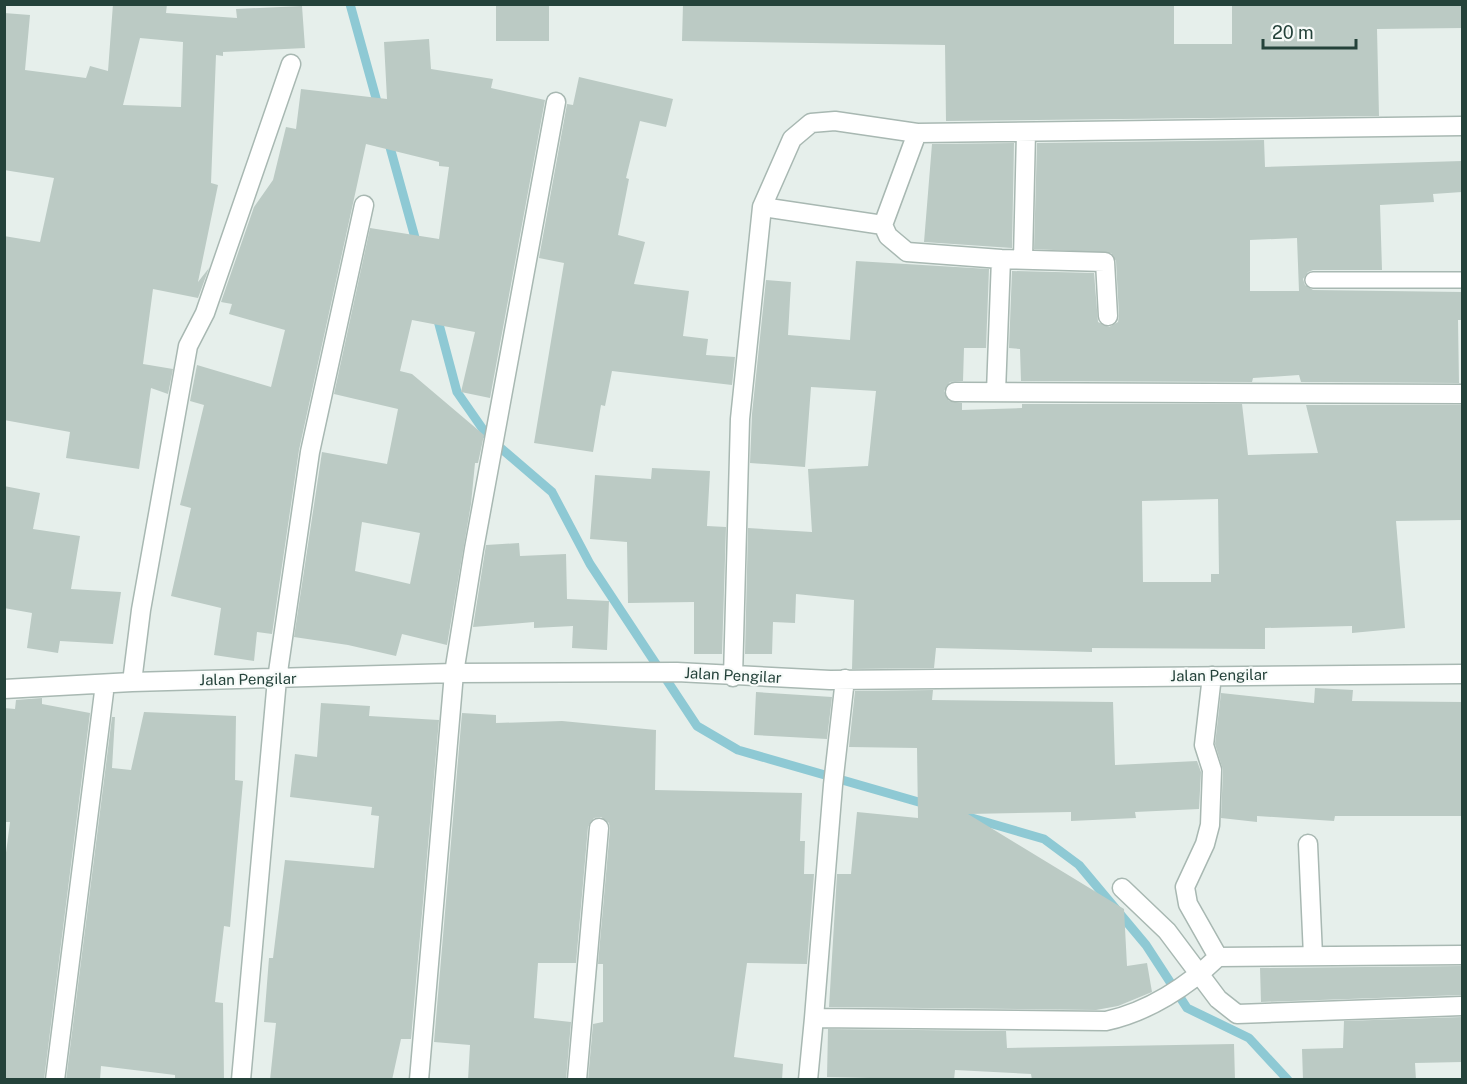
<svg xmlns="http://www.w3.org/2000/svg" width="1467" height="1084" font-family="'Public Sans',sans-serif">
<style>
.lines{fill:none;stroke-linecap:round;stroke-linejoin:round}
.stream{stroke:#8ec9d4;stroke-width:9}
.building{fill:#bbcac4;fill-rule:evenodd}
.service-casing{stroke:#a8b8b2;stroke-width:18}
.minor-casing{stroke:#a8b8b2;stroke-width:21}
.service{stroke:#fff;stroke-width:15}
.minor{stroke:#fff;stroke-width:18}
.labels{text-anchor:middle;dominant-baseline:central;stroke-width:4.5;stroke-linejoin:round;paint-order:stroke}
.street-label{font-size:15px;fill:#24423a;stroke:#f7fbf9}
</style>
<rect width="100%" height="100%" fill="#e6efeb"/>
<g class="lines">
<!-- stream -->
<path class="stream" d="M350,4L379,109
M388,140L417,245
M436,313L457,392L489,438L552,492L590,564L697,726L738,750L929,805
M965,816L1044,839L1079,865L1146,945L1187,1008L1249,1038L1288,1080"/>
</g>
<!-- building -->
<path class="building" d="M113,4H167L166,13L237,18L236,9L302,6L305,48L223,52V56L216,55L211,183L218,185L198,282L209,268L198,298L153,289L143,364L173,369L168,394L151,388L139,469L66,458L70,432L4,420V236L40,242L54,178L4,170V13L30,15L25,70L86,78L90,66L108,71ZM140,38L183,42L181,107L123,105Z
M496,4H549V41H496Z
M683,4H1174V44H1232V4H1462V28L1377,29L1379,116L946,121L945,45L682,41Z
M429,39L431,69L493,79L491,88L545,100L490,398L461,392L475,332L412,320L400,371L412,374L484,435L478,463H475L471,504L447,645L402,634L396,656L348,645L294,637L322,452L387,464L398,409L334,394L370,228L439,239L449,167L439,166V162L366,144L299,450L272,634L257,632L254,661L214,655L221,608L171,596L191,508L180,505L204,405L190,401L197,365L271,387L285,330L229,314L232,304L221,302L254,207L273,180L286,127L296,129L301,89L387,99L384,42ZM362,522L420,533L410,584L355,571Z
M579,77L673,99L666,127L640,121L626,178L629,179L618,235L645,242L634,284L689,291L683,336L708,339L706,355L735,357L732,385L612,371L605,406L601,405L593,452L534,443L564,263L539,258L567,104L573,105Z
M1264,140L1265,167L1462,161V192L1433,194L1434,202L1380,205L1382,270H1313L1308,272L1303,279L1305,285L1313,290L1462,292V320H1458L1459,383L1301,382L1299,375L1253,378L1252,382L1021,381L1020,349L1009,348L1012,271L1094,273L1098,322L1109,327L1118,322L1119,315L1116,261L1111,253L1034,249L1037,143ZM1297,238L1299,291H1250V240Z
M1014,143L1012,248L924,242L932,144Z
M856,261L989,269L986,348H964L963,381L950,382L944,391L949,401L962,403V410L1022,408V404H1242L1248,455L1318,453L1306,405H1462V520L1396,521L1405,628L1352,633V626L1265,628V649L1092,648V652L936,648L934,668L852,669L854,600L796,594L795,623L773,622L772,654H745L748,528L812,532L808,469L868,466L876,391L811,387L805,467L750,463L752,414L766,280L791,282L788,335L850,340ZM1218,499L1219,574H1211V582H1143L1142,501Z
M652,468L710,471L707,526L726,527L722,654H694V602L628,603L627,542L590,539L595,475L651,479Z
M4,486L40,493L33,529L80,536L71,589L121,592L113,644L60,641L58,653L27,648L32,613L4,608Z
M519,543L520,556L566,554L567,599L609,601L607,650L572,648L573,626L534,628V622L473,627L486,545Z
M1315,688L1353,690L1352,701L1462,702V816H1335L1334,821L1257,816V822L1221,818L1223,770L1215,744L1221,693L1314,703Z
M933,690L932,700L1113,702L1115,765L1197,761L1201,772L1199,809L1135,812L1136,818L1071,821V812L968,814L1124,909L1127,966L1147,963L1152,992L1118,1006L1096,1010L829,1007L837,874H851L857,812L918,818L917,748L849,747L855,691Z
M756,692L832,697L827,739L754,735Z
M42,698V704L90,713L44,1080H4V868L10,822H4V708L15,709L16,700Z
M321,703L370,706L369,716L439,720L411,1039H401L392,1080H270L276,1023L264,1022L269,958H273L285,860L374,868L379,816L371,815L372,807L290,797L295,754L317,757Z
M144,712L236,716L235,780L243,781L230,927L224,926L215,1002L223,1003L224,1080H175V1075L101,1066L100,1080H66L112,717H115L112,768L131,770Z
M462,713L496,715V723L562,721L656,730L655,790L802,793L800,841H805L804,874H814L807,964L747,963L734,1057L783,1064L782,1080H588L593,1024L603,1022V964H598L610,829L609,823L601,817L594,818L588,827L576,963H538L534,1018L571,1022L566,1080H468L470,1045L434,1042Z
M1462,966V995L1261,1002L1260,968Z
M1462,1017V1062L1415,1063L1416,1080H1303L1302,1049L1343,1048L1344,1021Z
M828,1029L1006,1031L1007,1048L1234,1044L1235,1080H1032L1031,1074L955,1070L954,1080L827,1077Z"/>
<g class="lines">
<!-- service casing -->
<g class="service-casing">
<path id="service" d="M1313,280H1462"/>
</g>
<!-- minor casing -->
<g class="minor-casing">
<path id="minor" d="M762,207L883,225L917,133L1462,126
M883,225L888,236L907,252L1001,259L996,392
M1001,259L1105,262L1108,316
M1023,259L1026,132
M955,392L1462,394
M1212,676L1204,745L1212,770L1210,825L1205,844L1185,887L1188,904L1218,957L1462,955
M733,677L740,419L762,207L792,139L811,123L835,121L917,133
M845,679L833,785L814,1018L1106,1021C1148,1012 1188,986 1218,957
M132,682L141,610L188,346L205,313L291,64
M4,689L132,682L454,673L677,672L830,680L1462,674
M1308,844L1313,956
M1122,888L1167,931L1218,999L1237,1014L1462,1006
M55,1080L105,684
M241,1080L277,679L310,452L364,205
M419,1080L454,673L474,549L556,102
M577,1080L599,828
M808,1080L814,1018"/>
</g>
<!-- service -->
<use href="#service" class="service"/>
<!-- minor -->
<use href="#minor" class="minor"/>
</g>
<g class="labels">
<!-- street labels -->
<g class="street-label">
<text transform="translate(733 675) rotate(3)">Jalan Pengilar</text>
<text transform="translate(1219 675) rotate(-1)">Jalan Pengilar</text>
<text transform="translate(248 679) rotate(-1)">Jalan Pengilar</text>
</g>
</g>
<!-- border -->
<rect width="1467" height="1084" fill="none" stroke="#24423a" stroke-width="12"/>
<!-- scale -->
<path d="M1263 39v9h93v-9" fill="none" stroke="#24423a" stroke-width="3"/>
<text x="1272" y="39" font-size="18" fill="#24423a" stroke="#f7fbf9" stroke-width="4.5" paint-order="stroke">20 m</text>
</svg>
